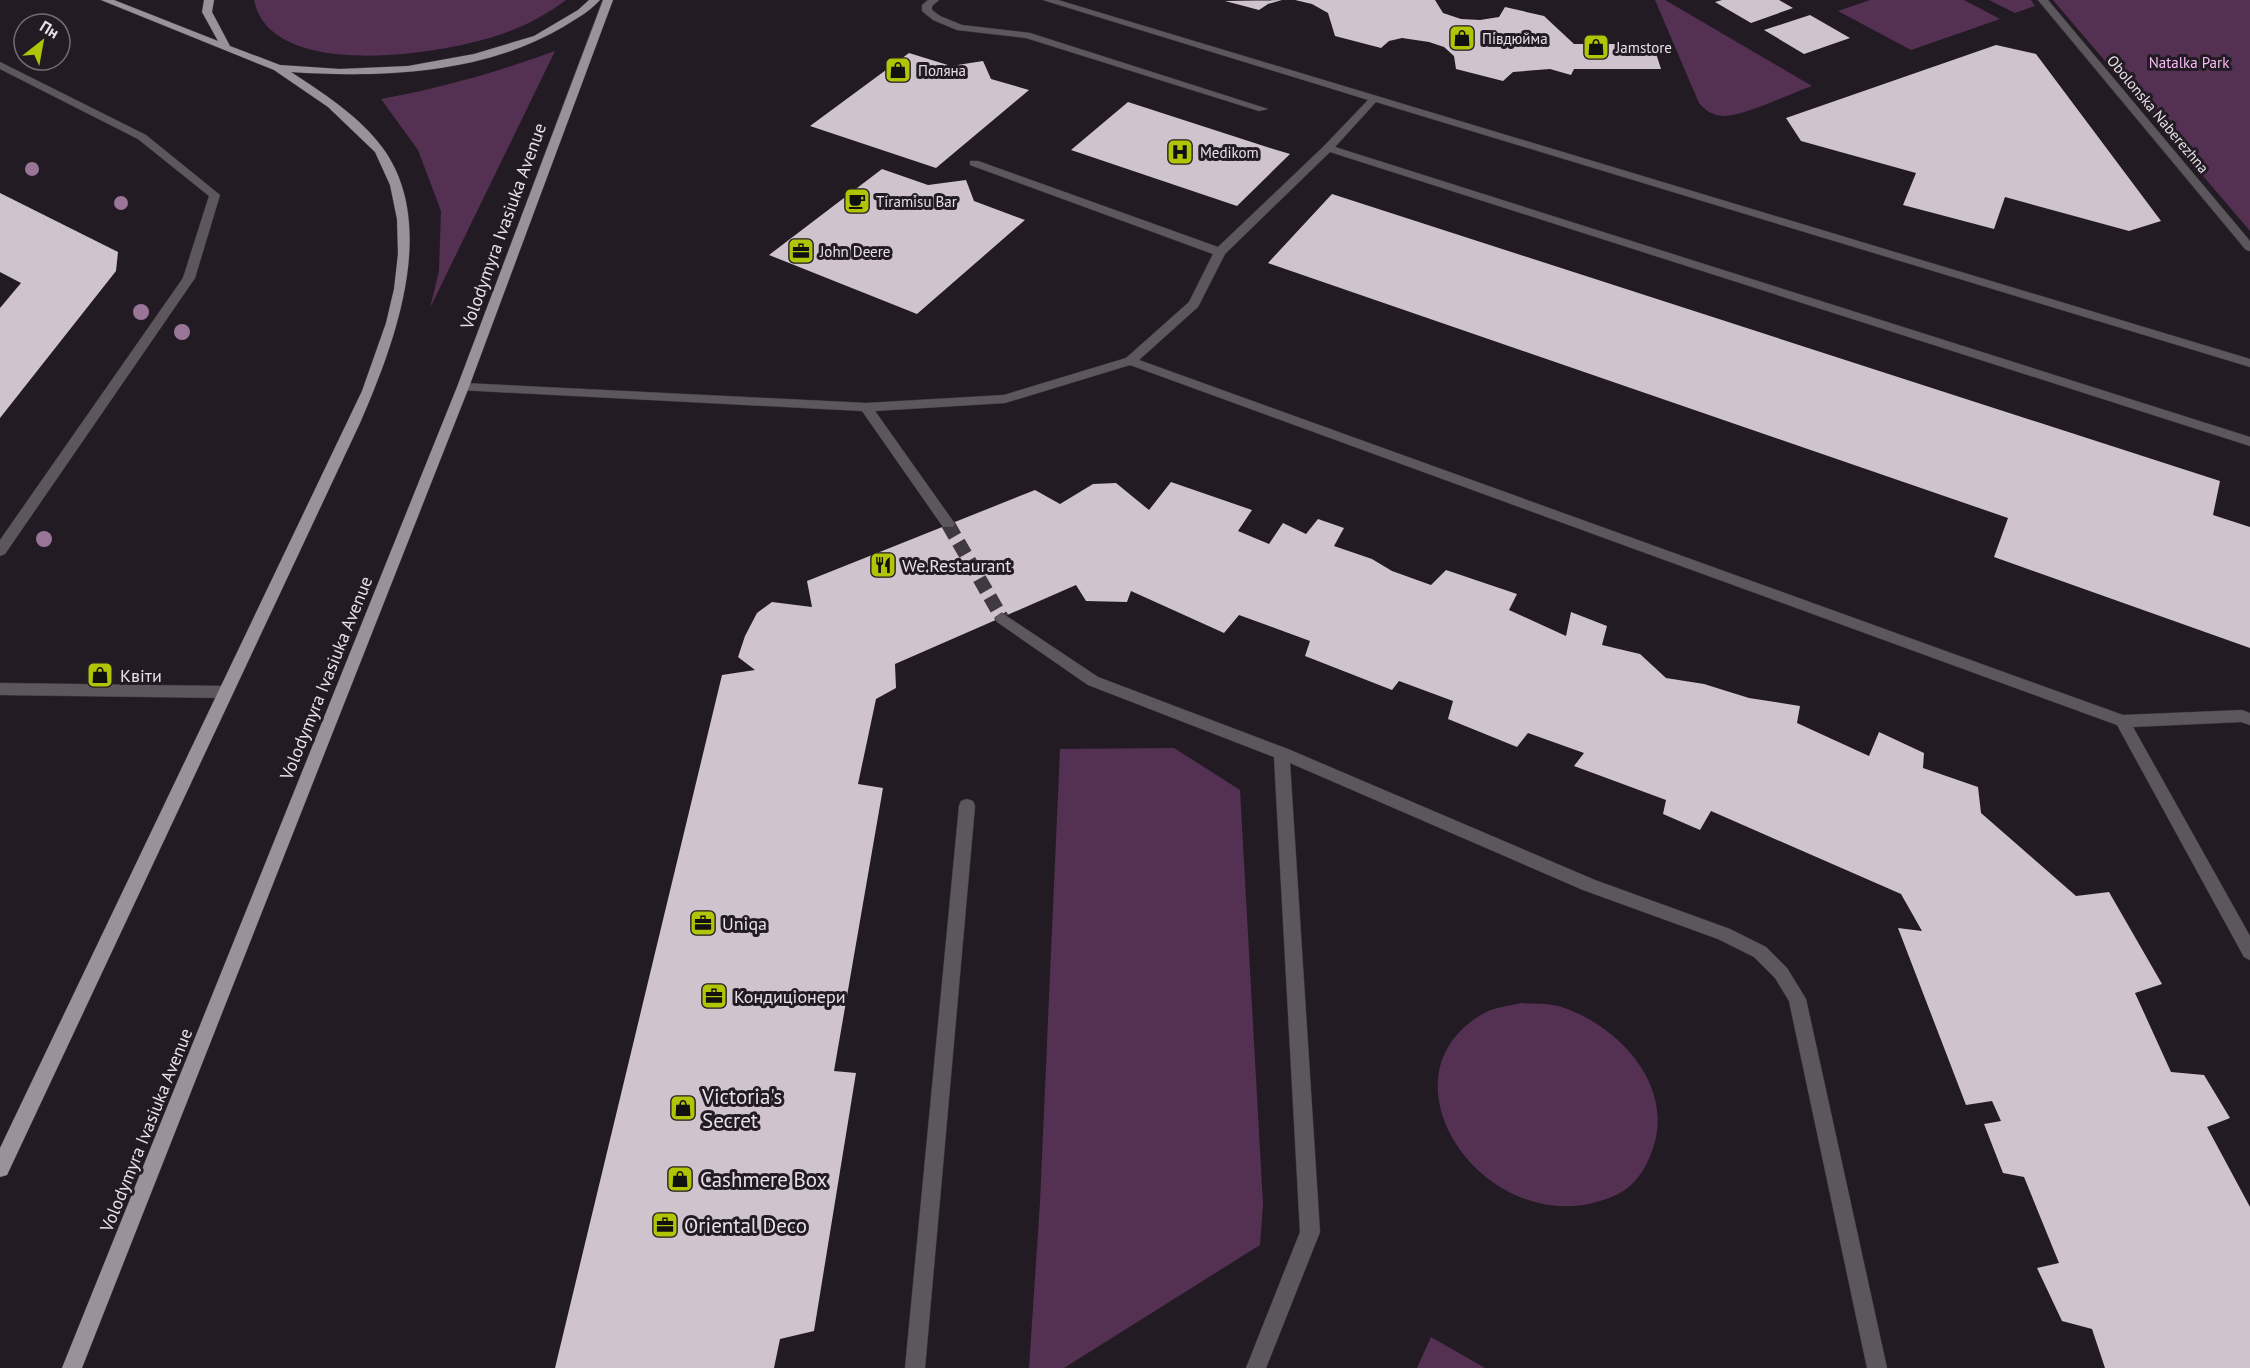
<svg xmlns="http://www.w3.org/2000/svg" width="2250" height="1368" font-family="'PT Sans',sans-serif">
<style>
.green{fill:#543153}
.building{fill:#cfc3ce}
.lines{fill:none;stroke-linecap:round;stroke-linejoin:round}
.minor-tunnel{stroke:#413941;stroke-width:14;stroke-dasharray:14 7;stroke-linecap:butt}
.minor-casing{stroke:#3f373f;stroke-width:1}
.major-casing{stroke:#3f373f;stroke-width:1}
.minor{fill:#5c575c;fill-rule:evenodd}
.major{fill:#9b919a;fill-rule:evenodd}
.tree{fill:#997598}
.labels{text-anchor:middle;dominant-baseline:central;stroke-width:6;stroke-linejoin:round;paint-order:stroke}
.far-poi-label{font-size:15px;fill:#e8e2e8;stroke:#231b23;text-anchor:start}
.far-park-label{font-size:15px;fill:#f9bef7;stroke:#231b23}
.far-street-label{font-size:15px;fill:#e8e2e8;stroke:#231b23}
.street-label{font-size:18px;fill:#e8e2e8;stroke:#231b23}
.poi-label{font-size:18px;fill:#e8e2e8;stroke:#231b23;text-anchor:start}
.near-poi-label{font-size:21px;fill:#e8e2e8;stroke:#231b23;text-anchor:start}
</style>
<rect width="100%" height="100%" fill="#231b23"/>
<!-- green -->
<path class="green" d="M254,0H566C546,15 525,26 502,34C445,54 271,83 254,0Z
M1655,0H1665L1812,86C1792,93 1742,117 1723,116C1712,115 1706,111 1699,103Z
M1870,0H1964L2000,19L1911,50L1838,11Z
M1989,0H2031L2035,6L2015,13Z
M2053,0H2250V231Z
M555,51L430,308L439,271L441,211L418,150L381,99C441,88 498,72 555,51Z
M1174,748L1240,790L1263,1204L1260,1245L1064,1368H1029L1040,1202L1060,749Z
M1521,1003C1533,1004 1546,1003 1558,1006C1616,1023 1675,1084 1653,1148C1647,1167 1636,1185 1618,1194C1495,1254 1365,1078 1486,1012C1496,1007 1510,1006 1521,1003Z
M1431,1337L1485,1368H1417Z"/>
<!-- building -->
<path class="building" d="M1282,0L1268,4L1259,10L1225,1Z
M1295,0H1435L1443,13L1461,19L1480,20L1499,17L1505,7L1544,16L1574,44H1653L1661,69H1574L1571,75L1550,69L1513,72L1503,81L1456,69L1454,56L1444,47L1429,42L1402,38L1389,41L1381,48L1335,36L1328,13L1312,4Z
M1722,0H1779L1793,8L1751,23L1715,2Z
M1810,15L1850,38L1804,54L1764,30Z
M1996,45L2036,54L2161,221L2129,231L2005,197L1994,229L1903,205L1916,173L1801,141L1786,118Z
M909,53L951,66L983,61L991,79L1029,90L936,168L810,126Z
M1128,102L1270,148L1290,154L1237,206L1071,150Z
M882,169L928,185L966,180L974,201L1025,220L917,314L769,255Z
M0,193L118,252L116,271L0,418V308L21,283L0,272Z
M1332,194L2220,481L2213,515L2250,527V648L1994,557L2008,518L1268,263Z
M1171,482L1252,510L1238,531L1269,544L1283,523L1306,534L1318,519L1344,528L1334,546L1372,559L1392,571L1431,585L1446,570L1517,594L1509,610L1566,636L1571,612L1607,626L1602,645L1640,654L1666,678L1704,684L1749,698L1800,706L1797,723L1869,756L1879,732L1924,753L1923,768L1978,787L1981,813L2076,896L2109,892L2162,984L2135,993L2171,1072L2204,1075L2230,1118L2207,1127L2250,1207V1368H2105L2092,1329L2062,1321L2037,1268L2059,1263L2024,1177L2003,1173L1984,1124L2001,1121L1992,1101L1966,1105L1898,928L1922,931L1901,894L1711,811L1700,830L1663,814L1666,800L1574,766L1584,753L1528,733L1517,747L1448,719L1453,701L1399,681L1392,690L1305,656L1310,641L1239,615L1224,633L1131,591L1127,602L1086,601L1076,585L895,664L896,688L876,699L858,784L883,788L834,1071L856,1073L814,1331L780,1339L774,1368H555L722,675L755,670L738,657L745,636L757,613L772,602L812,607L807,581L1035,490L1060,504L1093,484L1116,483L1149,510Z"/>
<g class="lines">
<!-- minor-tunnel -->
<path class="minor-tunnel" d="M948,524L1002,618"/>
<!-- minor casing -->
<g class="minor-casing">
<path id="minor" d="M928,0H939L932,6V10L940,16L962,25L1030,33L1268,109L1259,111L1026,38L957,30L933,20L922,11V5Z
M1043,0H1058L2250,359V367L1376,102L1335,147L2250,437V446L1330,152L1225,254L1198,307L1139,360L2123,715L2242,710L2250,713V725L2241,722L2133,727L2250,936V960L2244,957L2117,725L1130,365L1005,403L875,411L953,521L955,524L953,527H943L862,411L459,390V384L463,383L866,403L1004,395L1126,358L1189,302L1213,254L970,165V161H978L1218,247L1324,146L1368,100Z
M2038,0H2048L2250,241V251L2246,250Z
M0,62L146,135L220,195L195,278L5,554L0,556V540L183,278L209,196L138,139L0,69Z
M1002,613L1098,677L1288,749L1595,880L1730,929L1766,947L1787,968L1806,999L1887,1368H1867L1789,1001L1775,978L1754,957L1718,939L1583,890L1290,763L1320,1232L1266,1368H1246L1300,1232L1274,757L1088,685L997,622L995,618Z
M0,683L225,686L230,688L233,692L230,696L225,698L0,695Z
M967,799L973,801L975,806L925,1368H905L959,806L961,801Z"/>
</g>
<!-- major casing -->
<g class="major-casing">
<path id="major" d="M101,0H114L218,41L202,12L204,0H214L212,12L230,46L280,65L340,69L408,66L474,54L534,36L578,10L589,0H600C589,12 576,19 563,27C483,74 381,78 291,72C323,93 359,116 382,147C440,225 394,345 360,423L7,1175L0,1177V1148L362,391L386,323L394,289L398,254L397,219L390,185L375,152L328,107L274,70Z
M603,0H613L469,387L82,1368H62L457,387Z"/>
</g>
<!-- minor -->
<use href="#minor" class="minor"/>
<!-- major -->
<use href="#major" class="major"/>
</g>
<!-- trees -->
<g class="tree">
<circle cx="32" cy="169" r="7"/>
<circle cx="121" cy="203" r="7"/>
<circle cx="141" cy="312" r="8"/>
<circle cx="182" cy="332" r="8"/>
<circle cx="44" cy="539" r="8"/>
</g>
<!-- icons -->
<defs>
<g id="shop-square" transform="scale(1.35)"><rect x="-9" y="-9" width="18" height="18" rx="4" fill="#afc506" stroke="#231b23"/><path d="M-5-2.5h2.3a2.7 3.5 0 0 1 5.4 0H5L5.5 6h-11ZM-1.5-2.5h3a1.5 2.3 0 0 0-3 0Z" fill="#111"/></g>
<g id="hospital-square" transform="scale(1.35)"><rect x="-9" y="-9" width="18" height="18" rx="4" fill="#afc506" stroke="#231b23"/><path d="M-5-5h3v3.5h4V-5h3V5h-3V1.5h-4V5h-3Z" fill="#111"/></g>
<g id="cafe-square" transform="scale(1.35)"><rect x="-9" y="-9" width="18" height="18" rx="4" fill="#afc506" stroke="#231b23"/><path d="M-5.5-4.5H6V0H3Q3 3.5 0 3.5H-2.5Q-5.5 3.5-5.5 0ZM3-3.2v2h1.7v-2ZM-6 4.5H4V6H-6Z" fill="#111"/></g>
<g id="office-square" transform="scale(1.35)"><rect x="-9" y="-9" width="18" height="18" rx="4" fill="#afc506" stroke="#231b23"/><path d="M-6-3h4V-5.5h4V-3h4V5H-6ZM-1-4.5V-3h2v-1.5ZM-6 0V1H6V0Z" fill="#111"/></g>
<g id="restaurant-square" transform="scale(1.35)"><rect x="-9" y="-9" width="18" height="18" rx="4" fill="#afc506" stroke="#231b23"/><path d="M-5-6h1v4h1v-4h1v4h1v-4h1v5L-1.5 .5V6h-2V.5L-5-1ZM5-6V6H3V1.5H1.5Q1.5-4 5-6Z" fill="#111"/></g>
</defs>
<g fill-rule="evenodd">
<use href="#shop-square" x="1462" y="38"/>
<use href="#shop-square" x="1596" y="47"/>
<use href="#shop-square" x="898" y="70"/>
<use href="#hospital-square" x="1180" y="152"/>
<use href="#cafe-square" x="857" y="201"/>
<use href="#office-square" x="801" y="251"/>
<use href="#restaurant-square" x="883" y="565"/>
<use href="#shop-square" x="100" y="675"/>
<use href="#office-square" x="703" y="923"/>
<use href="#office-square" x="714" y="996"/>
<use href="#shop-square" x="683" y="1108"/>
<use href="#shop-square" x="680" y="1179"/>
<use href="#office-square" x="665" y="1225"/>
</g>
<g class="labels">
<!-- far-poi labels -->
<g class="far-poi-label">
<text x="1482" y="38">Півдюйма</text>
<text x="1616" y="47">Jamstore</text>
<text x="918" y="70">Поляна</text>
<text x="1200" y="152">Medikom</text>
<text x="876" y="201">Tiramisu Bar</text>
<text x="820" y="251">John Deere</text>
</g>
<!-- far-park labels -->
<g class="far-park-label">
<text x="2189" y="62">Natalka Park</text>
</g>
<!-- far-street labels -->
<g class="far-street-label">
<text transform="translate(2158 114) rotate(50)">Obolonska Naberezhna</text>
</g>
<!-- street labels -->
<g class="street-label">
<text transform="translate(503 226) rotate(-70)">Volodymyra Ivasiuka Avenue</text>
<text transform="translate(326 678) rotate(-68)">Volodymyra Ivasiuka Avenue</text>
<text transform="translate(146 1130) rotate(-68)">Volodymyra Ivasiuka Avenue</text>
</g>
<!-- poi labels -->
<g class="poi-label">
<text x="902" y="565">We.Restaurant</text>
<text x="120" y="675">Квiти</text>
<text x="722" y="923">Uniqa</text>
<text x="734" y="996">Кондиціонери</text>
</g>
<!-- near-poi labels -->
<g class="near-poi-label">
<text x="702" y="1096">Victoria's<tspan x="702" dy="24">Secret</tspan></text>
<text x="700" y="1179">Cashmere Box</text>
<text x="684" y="1225">Oriental Deco</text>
</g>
</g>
<!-- north arrow -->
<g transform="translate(42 42) rotate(31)"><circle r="28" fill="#231b23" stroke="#726b72" stroke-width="1.5"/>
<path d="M0-4.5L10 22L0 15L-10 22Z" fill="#afc506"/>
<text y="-9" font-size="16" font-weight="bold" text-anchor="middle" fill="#e8e2e8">Пн</text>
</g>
</svg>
